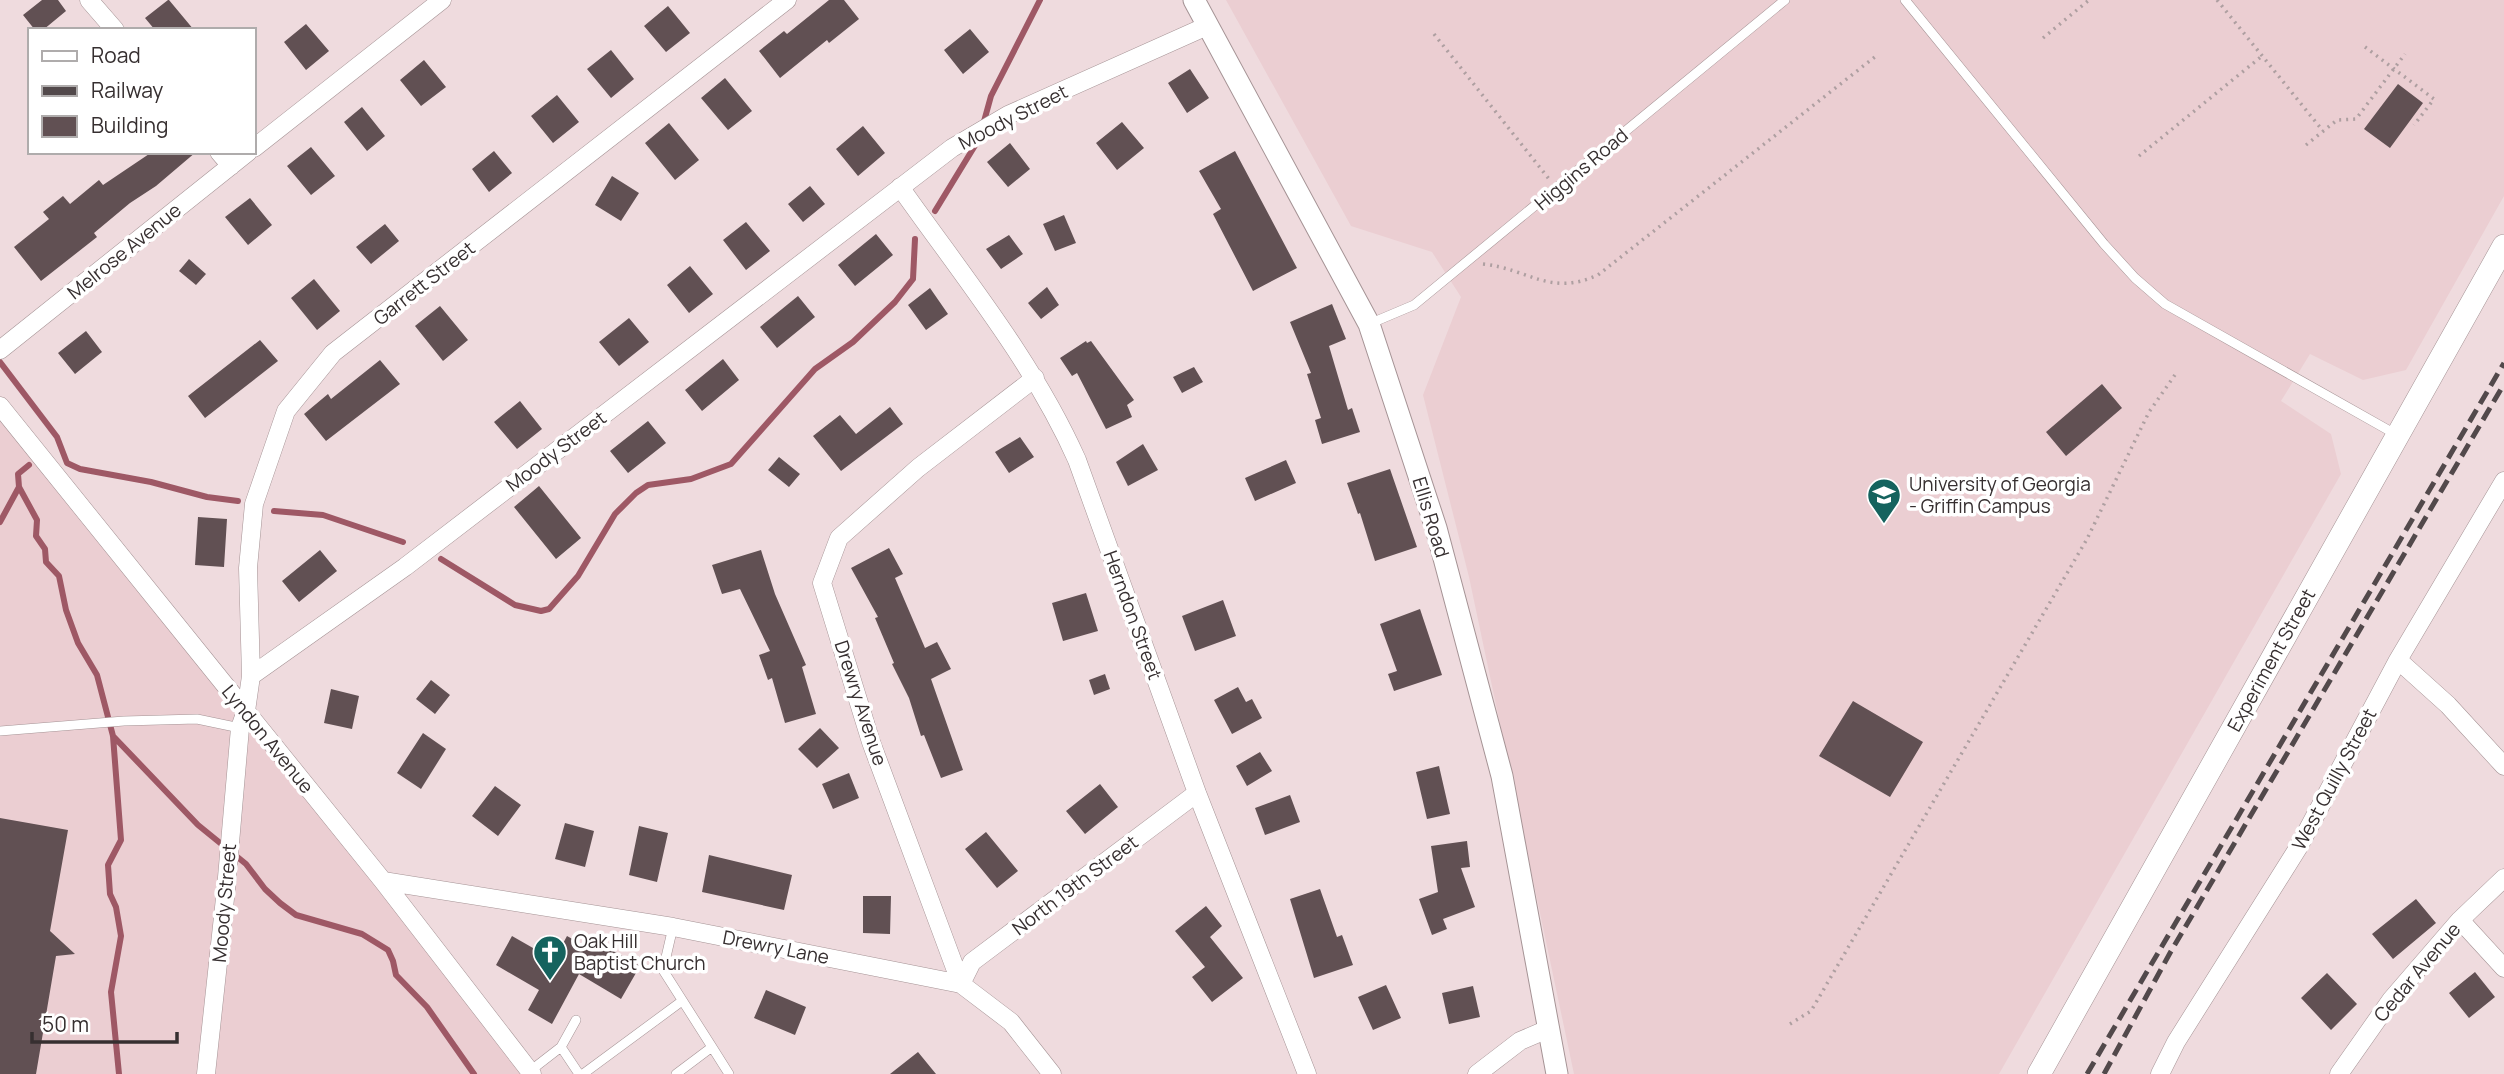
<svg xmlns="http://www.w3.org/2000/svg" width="2504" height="1074" font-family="Manrope,sans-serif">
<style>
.built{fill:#ebced2}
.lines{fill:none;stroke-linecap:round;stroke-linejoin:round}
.stream{stroke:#9e5865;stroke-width:6}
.building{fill:#615053}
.service-casing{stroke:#a59395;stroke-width:10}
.minor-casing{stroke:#a59395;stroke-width:19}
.tertiary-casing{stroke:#a59395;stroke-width:23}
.secondary-casing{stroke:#a59395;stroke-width:24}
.path{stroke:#ae9fa1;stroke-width:3.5;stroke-dasharray:2 5;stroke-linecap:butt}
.service{stroke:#fff;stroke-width:9}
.minor{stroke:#fff;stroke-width:18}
.tertiary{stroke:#fff;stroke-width:21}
.secondary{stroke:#fff;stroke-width:23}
.rail{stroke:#52494b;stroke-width:5;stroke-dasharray:14 7;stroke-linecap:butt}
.labels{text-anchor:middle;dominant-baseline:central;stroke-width:7;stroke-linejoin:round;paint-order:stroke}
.street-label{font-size:19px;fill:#362f30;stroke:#fff}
.poi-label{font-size:19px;fill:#362f30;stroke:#fff;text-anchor:start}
</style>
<rect width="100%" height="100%" fill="#efdbde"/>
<!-- built -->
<path class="built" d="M1226,0H2504V196L2406,370L2363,380L2310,354L2281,401L2331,434L2341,474L1999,1074H1574L1469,577L1423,395L1461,297L1432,252L1351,226Z
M0,400L522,1074H0Z"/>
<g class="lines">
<!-- stream -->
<path class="stream" d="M983,125L991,96L1040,0
M935,211L979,139
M0,362L57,437L67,463L80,469L151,482L207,497L238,501
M19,487L37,520L36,536L45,549L46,562L59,576L66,610L78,643L97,675L113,736L121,840L108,865L110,894L116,907L121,936L111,992L119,1074
M274,511L323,515L403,542
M0,522L19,487L18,474L29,465
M441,559L515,605L541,611L549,609L578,576L615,514L636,493L648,485L691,479L731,464L815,369L853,342L895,302L913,279L915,239
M113,736L198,825L246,864L265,889L280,903L296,915L362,934L388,950L393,961L396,975L427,1007L474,1074"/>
</g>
<!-- building -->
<path class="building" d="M42,0H58L66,11L43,30H35L23,15Z
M168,0H169L194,30H155L145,18Z
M829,0H844L859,19L829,43L827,40L780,78L759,51L784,31L787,34Z
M668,6L690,33L666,52L644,26Z
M306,24L329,51L306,70L284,42Z
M970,29L989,52L963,74L944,50Z
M611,50L634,79L611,98L587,69Z
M424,60L446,87L421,106L400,80Z
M1190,69L1209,98L1187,113L1168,83Z
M725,78L752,111L728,130L701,98Z
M2398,84L2423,103L2390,148L2364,129Z
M557,95L579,122L553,143L531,116Z
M362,107L385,136L367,151L344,122Z
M1122,122L1144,148L1117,170L1096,143Z
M669,123L699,160L675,180L645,143Z
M863,126L885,153L858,176L836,149Z
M1010,143L1030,169L1008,187L987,162Z
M311,147L335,176L311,195L287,166Z
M494,151L512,173L489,192L472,169Z
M1235,151L1297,268L1253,291L1213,214L1221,209L1199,171Z
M152,152H196L156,186L130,203L94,233L97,237L41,281L14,247L49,219L43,212L63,196L70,204L99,180L103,185Z
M612,176L639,193L621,221L595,205Z
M810,186L825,204L803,222L788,204Z
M250,198L272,225L248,245L225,217Z
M1064,215L1076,243L1055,251L1043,224Z
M746,222L770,251L746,270L723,240Z
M385,224L399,241L371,264L356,247Z
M876,234L893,255L855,286L838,265Z
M1009,235L1023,254L1001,269L986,249Z
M189,259L206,274L196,285L179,271Z
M690,266L713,294L689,313L667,285Z
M314,279L340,311L317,330L291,298Z
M1047,287L1059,305L1041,319L1028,303Z
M930,288L948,314L926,330L908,305Z
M798,296L815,317L777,348L760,327Z
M1332,304L1346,339L1329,346L1348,410L1352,408L1360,432L1322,444L1315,420L1321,418L1307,374L1311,373L1290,322Z
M440,306L468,340L443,361L415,326Z
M629,318L649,342L619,366L599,342Z
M86,331L102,352L75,374L58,353Z
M260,340L278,361L205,418L188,396Z
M1086,341L1087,343L1091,341L1134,400L1127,405L1132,417L1106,429L1077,373L1072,376L1060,358Z
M723,359L739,380L702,411L685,390Z
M380,360L400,384L326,441L304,414L328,394L331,399Z
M1194,367L1203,382L1182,393L1173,377Z
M2102,384L2122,408L2066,456L2046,432Z
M520,401L542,429L517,449L494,422Z
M890,407L903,424L841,471L813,436L840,415L856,434Z
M648,421L666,443L628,473L610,451Z
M1020,437L1034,457L1009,473L995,452Z
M1143,444L1158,470L1128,486L1116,462Z
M779,457L800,474L789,487L768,470Z
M1286,460L1296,483L1255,501L1245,478Z
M1390,469L1417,547L1375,561L1360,513L1358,514L1347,483Z
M539,486L581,538L556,559L514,507Z
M198,517L227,519L224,567L195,565Z
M889,548L903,574L895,578L925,648L937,642L951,669L931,679L963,770L941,778L924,735L921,736L909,698L892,664L894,663L875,618L878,617L851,568Z
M320,550L337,571L299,602L282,581Z
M761,550L775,594L806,665L802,667L816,714L785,723L772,678L768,680L759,655L770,651L740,589L722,594L712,565Z
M1086,593L1098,631L1063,641L1052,603Z
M1223,600L1236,636L1195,651L1182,616Z
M1420,609L1442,675L1394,691L1388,674L1397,671L1380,624Z
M1105,674L1110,689L1094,695L1089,680Z
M431,680L450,695L435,714L416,699Z
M1238,687L1246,702L1252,699L1262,718L1232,734L1214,700Z
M331,689L359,696L352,729L324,723Z
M1853,701L1923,742L1890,797L1819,756Z
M820,728L839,748L817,768L798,749Z
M423,733L446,749L421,789L397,773Z
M1260,752L1272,771L1247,786L1236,766Z
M1439,766L1450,814L1427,819L1416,772Z
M849,773L859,798L833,809L822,784Z
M1100,784L1118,807L1085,834L1066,811Z
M495,786L521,805L498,836L472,816Z
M1290,795L1300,822L1265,835L1255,808Z
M0,818L68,830L50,931L75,954L56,956L36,1074H0Z
M565,823L594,831L585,867L555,859Z
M639,826L668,833L657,882L629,875Z
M986,832L1018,871L997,888L965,849Z
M1467,841L1470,867L1461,868L1475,907L1443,919L1447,929L1432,935L1419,899L1438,892L1431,846Z
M709,855L792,875L784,910L702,892Z
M1320,889L1337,937L1342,935L1353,965L1314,978L1290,899Z
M863,896H891L890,934L863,933Z
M2416,899L2436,923L2393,959L2372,934Z
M1206,906L1222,926L1210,937L1243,978L1212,1002L1192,977L1205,967L1175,931Z
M512,936L554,960L567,936L594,951L599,943L640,966L621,999L579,974L552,1024L528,1010L539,990L496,965Z
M2475,972L2495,997L2469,1018L2449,993Z
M2327,973L2357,1004L2331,1030L2301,998Z
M1386,985L1401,1018L1373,1030L1358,997Z
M1473,986L1480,1017L1449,1024L1442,993Z
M766,990L806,1007L795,1035L754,1018Z
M918,1052L936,1074H890Z"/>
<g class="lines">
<!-- service casing -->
<g class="service-casing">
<path id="service" d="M1905,0L2104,244L2135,278L2165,304L2397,435
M1369,324L1414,305L1785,0
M0,731L124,721L197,719L240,728
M673,927L663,970L712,1047L676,1074
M561,1047L576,1020
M712,1047L729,1074
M530,1071L561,1047L579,1074
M583,1074L682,1001"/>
</g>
<!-- minor casing -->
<g class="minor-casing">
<path id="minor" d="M89,0L115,30
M254,148L442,0
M219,152L231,166
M900,187C962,275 1033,361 1077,460L1197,793L1307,1074
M0,350L248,152
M1035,378L918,468L839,538L822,583L871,742L961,984L1011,1022L1052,1074
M0,406L383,881L532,1074
M2398,660L2448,705L2504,766
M251,676L248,568L254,504L286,411L333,353L787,0
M383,881L673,927L961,984
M2460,920L2504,968
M961,984L972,962L1197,793
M206,1074L226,889L240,728L246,711L251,676L405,567L952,148L1008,115L1207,26
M1477,1074L1520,1041L1548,1029
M2160,1074L2176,1042L2298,848L2398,660L2504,481
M2339,1074L2391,1000L2460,920L2504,878"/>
</g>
<!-- tertiary casing -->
<g class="tertiary-casing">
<path id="tertiary" d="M1194,0L1369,324L1436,528L1502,776L1557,1074"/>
</g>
<!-- secondary casing -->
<g class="secondary-casing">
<path id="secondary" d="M2039,1074L2504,246"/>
</g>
<!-- path -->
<path class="path" d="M2217,0L2323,131
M1434,34L1549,179
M2043,38L2089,0
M2365,47L2434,99L2414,125
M2306,145L2337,120L2356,119L2405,54
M2139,156L2262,56
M1483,264C1529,269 1550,297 1598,275L1876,56
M1790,1024L1811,1011L2087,539L2149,412L2177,372"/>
<!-- service -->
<use href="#service" class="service"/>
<!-- minor -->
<use href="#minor" class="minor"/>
<!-- tertiary -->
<use href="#tertiary" class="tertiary"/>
<!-- secondary -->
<use href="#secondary" class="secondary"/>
<!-- rail -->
<path class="rail" d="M2087,1074L2504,363
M2104,1074L2170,953L2504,384"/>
</g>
<!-- icons -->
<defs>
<g id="university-pin" transform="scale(1.75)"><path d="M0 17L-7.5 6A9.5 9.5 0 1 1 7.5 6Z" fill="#15635e" stroke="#fff"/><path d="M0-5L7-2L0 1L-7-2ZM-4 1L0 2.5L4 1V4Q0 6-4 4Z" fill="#fff"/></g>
<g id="church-pin" transform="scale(1.75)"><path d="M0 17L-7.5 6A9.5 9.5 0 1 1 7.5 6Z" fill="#15635e" stroke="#fff"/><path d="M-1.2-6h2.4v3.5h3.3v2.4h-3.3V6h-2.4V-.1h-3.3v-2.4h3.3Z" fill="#fff"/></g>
</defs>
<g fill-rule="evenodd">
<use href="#university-pin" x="1884" y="495"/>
<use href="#church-pin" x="550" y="952"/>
</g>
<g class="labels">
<!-- street labels -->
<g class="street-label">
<text transform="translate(1013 117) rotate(-27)">Moody Street</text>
<text transform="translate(1581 169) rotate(-40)">Higgins Road</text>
<text transform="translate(124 251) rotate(-39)">Melrose Avenue</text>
<text transform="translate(424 283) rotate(-38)">Garrett Street</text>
<text transform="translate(556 451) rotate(-37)">Moody Street</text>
<text transform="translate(1431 517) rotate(73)">Ellis Road</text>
<text transform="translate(1133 615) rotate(70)">Herndon Street</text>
<text transform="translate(2271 660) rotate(-61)">Experiment Street</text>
<text transform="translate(861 703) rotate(72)">Drewry Avenue</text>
<text transform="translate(268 739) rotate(51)">Lyndon Avenue</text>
<text transform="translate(2334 779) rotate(-62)">West Quilly Street</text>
<text transform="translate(1075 885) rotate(-37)">North 19th Street</text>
<text transform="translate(224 903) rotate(-85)">Moody Street</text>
<text transform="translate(776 947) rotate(11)">Drewry Lane</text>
<text transform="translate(2417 972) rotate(-50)">Cedar Avenue</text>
</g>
<!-- poi labels -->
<g class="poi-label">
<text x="1909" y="484">University of Georgia<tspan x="1909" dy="22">- Griffin Campus</tspan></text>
<text x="574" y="941">Oak Hill<tspan x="574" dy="22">Baptist Church</tspan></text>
</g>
</g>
<!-- legend -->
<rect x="28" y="28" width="228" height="126" fill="#ffffff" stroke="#afacac" stroke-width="2"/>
<rect x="42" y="51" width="35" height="10" fill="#ffffff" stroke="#afacac" stroke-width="2"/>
<text x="91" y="63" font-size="21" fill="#362f30">Road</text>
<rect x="42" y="86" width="35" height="10" fill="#52494b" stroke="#afacac" stroke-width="2"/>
<text x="91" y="98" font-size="21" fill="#362f30">Railway</text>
<rect x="42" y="116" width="35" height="21" fill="#615053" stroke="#afacac" stroke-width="2"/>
<text x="91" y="133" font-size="21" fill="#362f30">Building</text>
<!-- scale -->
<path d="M32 1032v10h145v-10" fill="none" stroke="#362f30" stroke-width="3.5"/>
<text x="42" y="1032" font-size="21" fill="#362f30" stroke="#ffffff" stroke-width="5" paint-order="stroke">50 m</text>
</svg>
